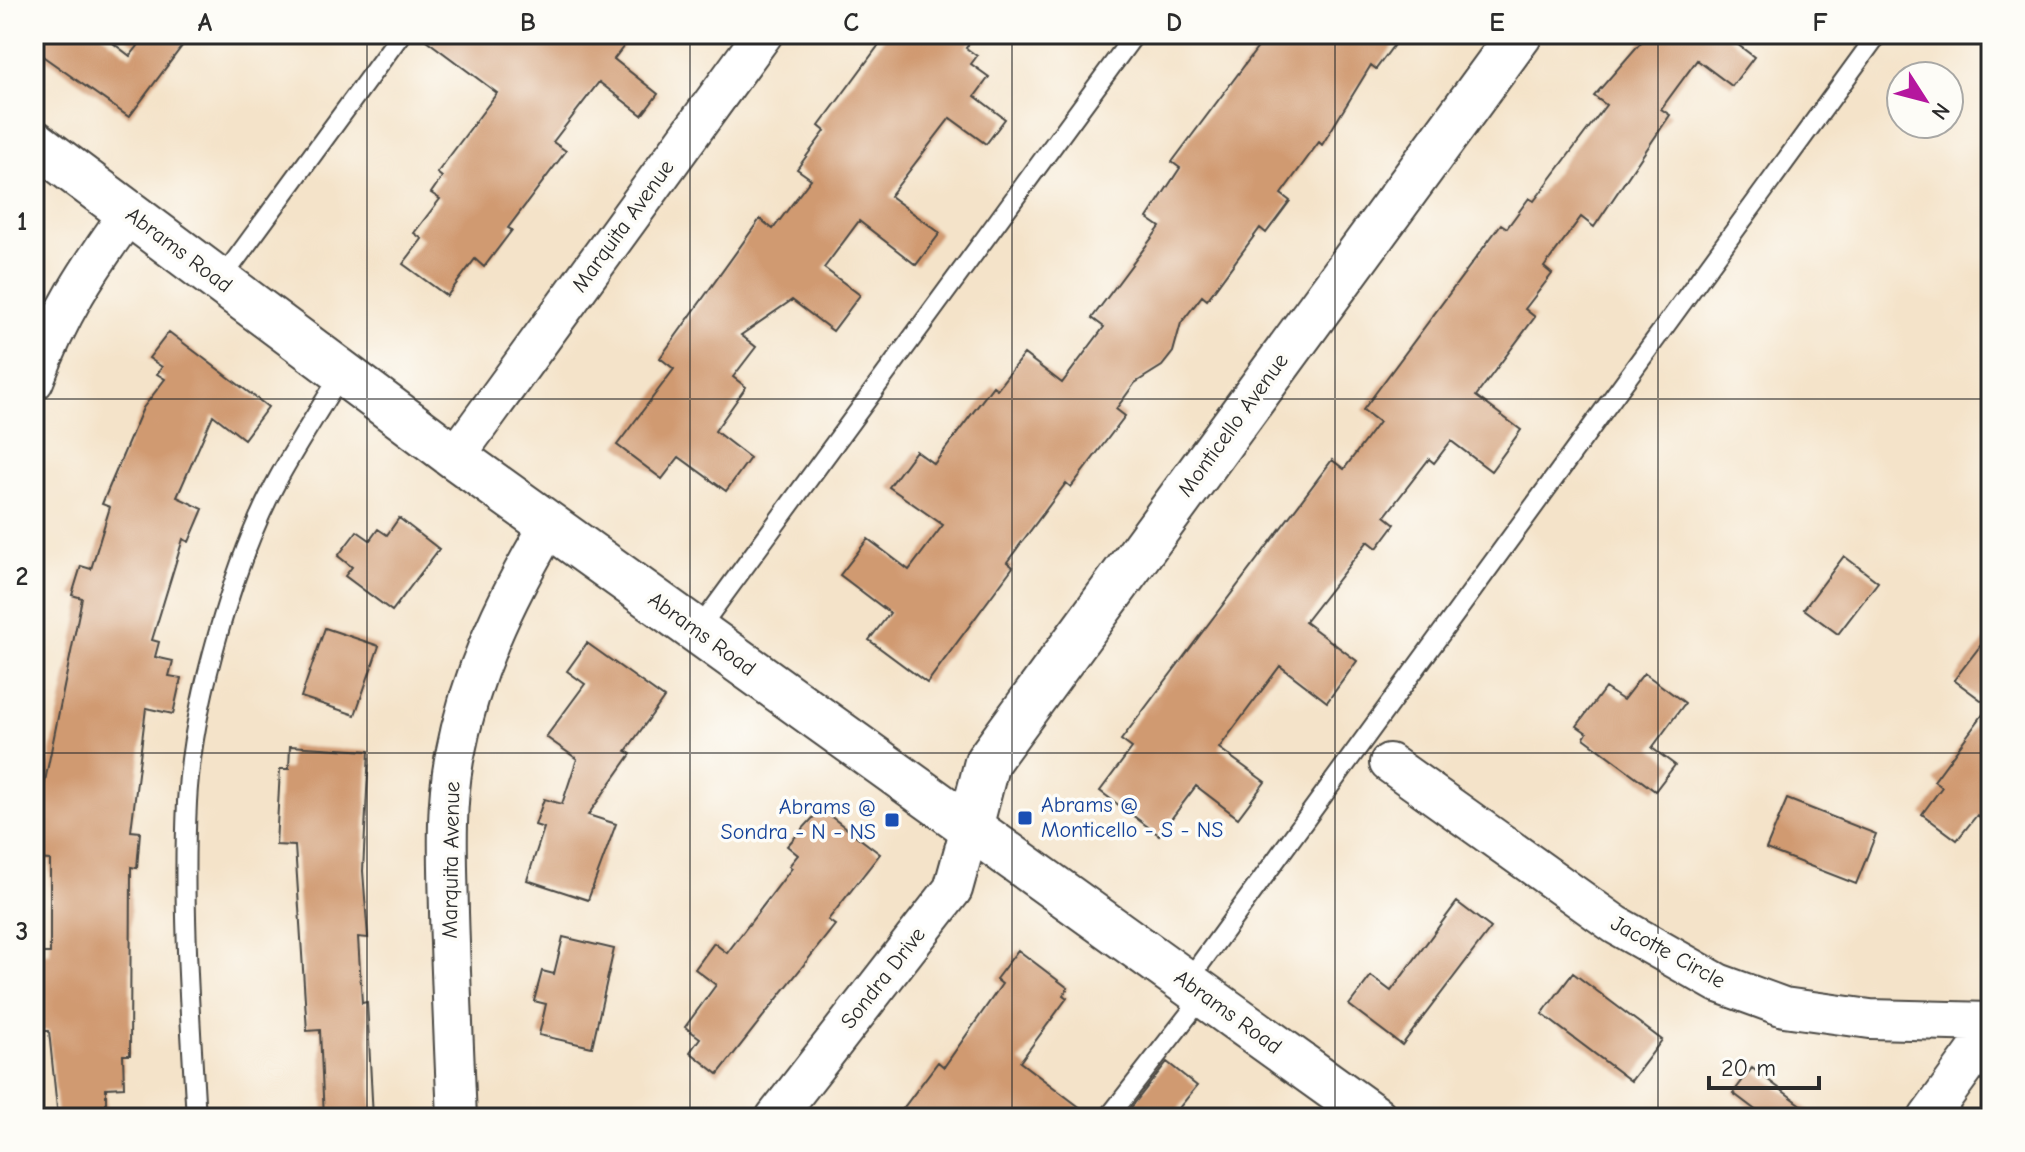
<svg xmlns="http://www.w3.org/2000/svg" width="2025" height="1152" font-family="'Comic Neue',sans-serif">
<style>
.building{fill:#d09a71}
.lines{fill:none;stroke-linecap:round;stroke-linejoin:round}
.lane-casing{stroke:#494743;stroke-width:22}
.street-casing{stroke:#494743;stroke-width:42}
.secondary-casing{stroke:#494743;stroke-width:48}
.lane{stroke:#fff;stroke-width:18}
.street{stroke:#fff;stroke-width:38}
.secondary{stroke:#fff;stroke-width:44}
.grid{fill:none;stroke:#2b2b2b;stroke-width:2;stroke-opacity:0.55}
.transit-dot{fill:#1a4fb4;stroke:#fdfcf7;stroke-width:3}
.labels{text-anchor:middle;dominant-baseline:central;stroke-width:7;stroke-linejoin:round;paint-order:stroke}
.street-label{font-size:22px;fill:#2b2b2b;stroke:#fdfcf7}
.transit-label{font-size:22px;fill:#164399;stroke:#fdfcf7;text-anchor:start}
.neatline{fill:none;stroke:#2b2b2b;stroke-width:3}
.grid-label{font-size:26px;text-anchor:middle;font-weight:bold;fill:#2b2b2b}
</style>
<rect width="100%" height="100%" fill="#fdfcf7"/>
<filter id="ink" filterUnits="userSpaceOnUse"><feTurbulence type="fractalNoise" baseFrequency=".0125" numOctaves="2"/><feDisplacementMap in="SourceGraphic" scale="16" xChannelSelector="R" yChannelSelector="G"/><feConvolveMatrix kernelMatrix="1 2 1 2 8 2 1 2 1" color-interpolation-filters="sRGB"/></filter>
<filter id="wash" filterUnits="userSpaceOnUse"><feTurbulence type="fractalNoise" baseFrequency=".006" numOctaves="4" result="noise"/><feDisplacementMap in="SourceGraphic" scale="32" xChannelSelector="R" yChannelSelector="G"/><feGaussianBlur stdDeviation="1.8" result="paint"/><feColorMatrix in="noise" values="0 0 0 0 0 0 0 0 0 0 0 0 0 0 0 0 0 1.4 0 .05"/><feComposite in="paint" operator="in"/></filter>
<g filter="url(#wash)">
<rect width="100%" height="100%" fill="#f4e3c9"/>
<g id="blocks">
<!-- building -->
<path class="building" d="M34,34H101L130,56L138,46L121,34H191L129,117L34,50Z
M418,34H633L614,59L658,94L642,115L599,82L553,142L566,151L508,228L512,230L484,267L475,259L447,296L403,264L422,239L414,233L440,199L431,193L442,177L437,173L497,93Z
M887,34H976L966,48L977,56L971,64L989,77L975,96L1005,119L986,144L950,118L890,196L940,233L916,265L859,221L824,268L860,295L833,331L792,300L741,335L756,347L733,377L746,387L715,431L750,458L726,491L679,457L662,479L617,445L674,369L660,358L760,219L773,229L811,179L797,169L825,131L819,126Z
M1268,34H1402L1376,69L1371,65L1322,145L1319,142L1281,194L1290,201L1266,233L1260,228L1207,300L1202,296L1181,323L1173,352L1162,366L1135,383L1116,409L1125,416L1071,487L1066,483L1007,562L1013,567L927,683L869,640L890,613L840,575L868,539L909,570L943,525L889,487L916,451L934,464L993,386L997,389L1024,354L1062,383L1104,327L1092,318L1160,227L1147,218L1180,168L1172,162Z
M1648,34H1724L1754,57L1732,86L1697,60L1661,109L1670,115L1594,227L1581,217L1544,267L1552,274L1525,309L1535,317L1476,396L1521,430L1491,471L1451,441L1434,463L1429,459L1385,516L1395,524L1377,548L1368,541L1305,622L1357,661L1327,702L1280,666L1219,748L1265,782L1238,818L1196,786L1159,835L1100,791L1132,748L1121,740L1332,460L1344,469L1379,422L1363,410L1501,224L1507,228L1529,198L1534,201L1606,105L1594,96Z
M169,332L268,407L244,439L213,415L177,497L203,509L189,542L183,539L152,640L159,642L155,657L173,661L169,676L181,678L173,714L146,708L131,831L140,832L137,868L131,867L130,1055H123L124,1087L106,1088V1118H58L49,1031H40L39,953H50V860L37,859L41,801L82,598L72,595L81,566L91,569L110,507L102,504L143,408L165,379L157,374L162,367L149,358Z
M399,518L439,549L392,611L345,576L352,567L338,556L357,531L370,540L378,529L387,535Z
M1844,556L1878,582L1838,634L1804,609Z
M325,628L379,646L355,715L301,697Z
M1991,632V825L1977,815L1957,840L1922,814L1942,787L1934,781L1989,706L1954,680Z
M587,643L664,698L626,751L631,754L588,815L616,824L588,900L527,880L544,828L535,825L544,799L562,804L577,759L546,737L585,684L567,671Z
M1644,673L1685,703L1652,748L1675,765L1655,791L1584,738L1587,733L1577,726L1605,688L1623,700Z
M290,746L369,751L363,871L368,938L358,937L362,1003L367,1002L373,1118H324L320,1030L307,1031L295,846L276,845L280,769H289Z
M1787,799L1876,834L1856,884L1766,849Z
M821,809L880,854L828,920L835,925L718,1074L690,1052L700,1038L685,1027L716,985L695,969L714,943L727,953L792,868L789,866L798,855L787,846Z
M1457,902L1491,928L1402,1045L1349,1005L1371,976L1391,991Z
M563,937L614,949L592,1047L539,1035L546,1004L534,1001L542,971L554,974Z
M1018,950L1068,988L1063,995L1067,998L1020,1062L1094,1118H896L938,1062L944,1067L1002,984L996,979Z
M1573,973L1662,1040L1631,1081L1542,1014Z
M1167,1062L1197,1086L1171,1118H1123Z
M1752,1068L1819,1118H1766L1733,1093Z"/>
</g>
</g>
<g filter="url(#ink)">
<use href="#blocks" fill-opacity="0" stroke="#494743" stroke-width="2"/>
<g class="lines">
<!-- lane casing -->
<g class="lane-casing">
<path id="lane" d="M220,281L401,34
M698,630L1135,34
M1187,982L1878,34
M196,1118C190,1014 182,907 187,802C192,707 233,561 279,477C299,441 321,407 342,373
M1108,1118L1204,995"/>
</g>
<!-- street casing -->
<g class="street-casing">
<path id="street" d="M34,381C59,314 87,271 129,213
M455,457L763,34
M1389,763L1616,925L1718,983L1784,1007L1870,1019L1991,1022
M457,1118C454,1049 451,981 449,912C448,862 445,810 454,760C470,674 505,600 549,526
M775,1118L953,889L970,828
M1928,1118L1991,1031"/>
</g>
<!-- secondary casing -->
<g class="secondary-casing">
<path id="secondary" d="M34,142L455,457L1375,1118
M970,828L987,762L1520,34"/>
</g>
<!-- lane -->
<use href="#lane" class="lane"/>
<!-- street -->
<use href="#street" class="street"/>
<!-- secondary -->
<use href="#secondary" class="secondary"/>
</g>
</g>
<!-- grid -->
<path class="grid" d="M367,34V1118M690,34V1118M1012,34V1118M1335,34V1118M1658,34V1118M34,399H1991M34,753H1991"/>
<!-- markers -->
<g class="transit-dot">
<rect x="1017" y="810" width="16" height="16" rx="4"/>
<rect x="884" y="812" width="16" height="16" rx="4"/>
</g>
<g class="labels">
<!-- street labels -->
<g class="street-label">
<text transform="translate(623 226) rotate(-54)">Marquita Avenue</text>
<text transform="translate(179 250) rotate(37)">Abrams Road</text>
<text transform="translate(1233 425) rotate(-54)">Monticello Avenue</text>
<text transform="translate(702 634) rotate(36)">Abrams Road</text>
<text transform="translate(451 860) rotate(-89)">Marquita Avenue</text>
<text transform="translate(1668 952) rotate(29)">Jacotte Circle</text>
<text transform="translate(883 978) rotate(-52)">Sondra Drive</text>
<text transform="translate(1228 1012) rotate(36)">Abrams Road</text>
</g>
<!-- transit labels -->
<g class="transit-label">
<text x="1041" y="805">Abrams @<tspan x="1041" dy="25">Monticello - S - NS</tspan></text>
<text x="876" y="807" text-anchor="end">Abrams @<tspan x="876" dy="25">Sondra - N - NS</tspan></text>
</g>
</g>
<!-- margin -->
<rect width="2025" height="1152" fill="none" stroke="#fdfcf7" stroke-width="88"/>
<!-- north arrow -->
<g transform="translate(1925 100) rotate(126)"><circle r="38" fill="#fdfcf7" stroke="#a9a8a5" stroke-width="2"/>
<path d="M0-6L14 30L0 20L-14 30Z" fill="#b5179e"/>
<text y="-12" font-size="22" font-weight="bold" text-anchor="middle" fill="#2b2b2b">N</text>
</g>
<!-- scale -->
<path d="M1709 1076v12h110v-12" fill="none" stroke="#2b2b2b" stroke-width="4"/>
<text x="1721" y="1076" font-size="24" fill="#2b2b2b" stroke="#fdfcf7" stroke-width="6" paint-order="stroke">20 m</text>
<rect x="44" y="44" width="1937" height="1064" class="neatline"/>
<g class="grid-label">
<text x="205" y="31">A</text>
<text x="528" y="31">B</text>
<text x="851" y="31">C</text>
<text x="1174" y="31">D</text>
<text x="1497" y="31">E</text>
<text x="1820" y="31">F</text>
<text x="22" y="230">1</text>
<text x="22" y="585">2</text>
<text x="22" y="940">3</text>
</g>
</svg>
